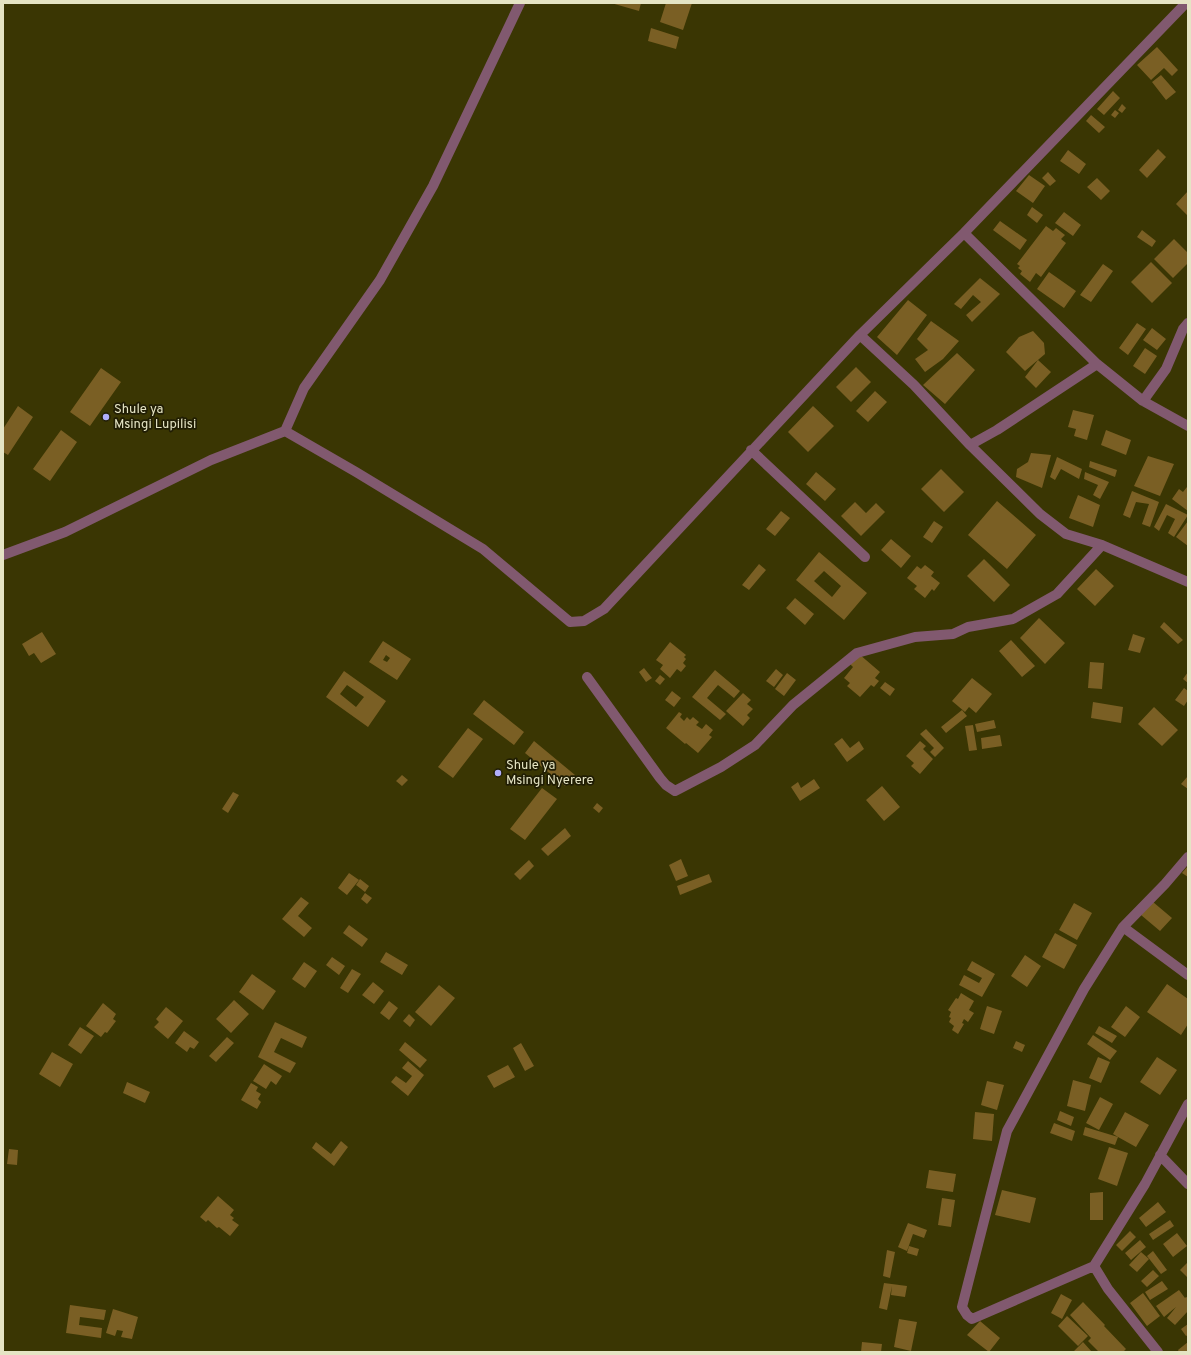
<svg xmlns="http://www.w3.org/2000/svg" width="1191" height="1355" font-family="Overpass,sans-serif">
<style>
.building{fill:#7a5f24;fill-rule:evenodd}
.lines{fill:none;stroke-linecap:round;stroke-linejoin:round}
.street{stroke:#81596f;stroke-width:10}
.poi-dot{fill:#b0aefa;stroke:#201d04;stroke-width:1.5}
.labels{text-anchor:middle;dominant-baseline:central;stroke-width:3.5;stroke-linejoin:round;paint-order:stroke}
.poi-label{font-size:13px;fill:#e5e4c4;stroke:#201d04;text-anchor:start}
</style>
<rect width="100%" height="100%" fill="#3a3603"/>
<!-- building -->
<path class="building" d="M611,3H641L639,11Z
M666,3H692L683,30L660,22Z
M651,28L679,37L676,49L648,41Z
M1157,47L1178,70L1172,76L1164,68L1151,80L1137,65Z
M1161,75L1176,92L1166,100L1152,82Z
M1113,91L1120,98L1104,115L1097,109Z
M1122,104L1126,108L1122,113L1118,110Z
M1115,110L1119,113L1115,118L1111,115Z
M1091,115L1105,127L1099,133L1086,121Z
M1158,149L1166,157L1147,178L1139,170Z
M1068,150L1086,164L1079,174L1060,161Z
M1048,172L1056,181L1050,186L1042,178Z
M1029,175L1045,186L1033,203L1016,191Z
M1097,178L1110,191L1101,200L1087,187Z
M1188,191V216L1176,204Z
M1032,207L1043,215L1037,223L1027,215Z
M1064,212L1081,225L1073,236L1055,223Z
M1000,221L1027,240L1020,250L993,230Z
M1046,226L1053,231L1056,228L1065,235L1061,239L1066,243L1041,277L1036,273L1030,282L1020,274L1022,271L1018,268L1020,266L1017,264Z
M1142,230L1156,241L1152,247L1137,237Z
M1174,239L1188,253V263L1173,278L1154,259Z
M1151,262L1172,283L1152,303L1131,282Z
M1103,264L1113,271L1091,302L1080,295Z
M1049,272L1076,291L1064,308L1037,289Z
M980,278L1000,294L972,322L966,315L981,302L973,295L961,309L954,304Z
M908,300L927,315L897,355L877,337Z
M931,321L959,341L943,359L925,372L915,359L928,350L917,339Z
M1137,323L1146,329L1128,355L1119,348Z
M1152,328L1166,339L1157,350L1143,340Z
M1033,331L1044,343L1045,354L1025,371L1006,352L1019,337Z
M1145,348L1157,356L1145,374L1133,366Z
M957,353L975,370L945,404L923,385Z
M1038,360L1051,372L1036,388L1025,377Z
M856,367L871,382L851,402L836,387Z
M101,368L121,382L90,426L70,412Z
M875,391L887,402L868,422L856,411Z
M18,406L33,417L8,455L3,452V429Z
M813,406L834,426L808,452L788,432Z
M1073,410L1094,415L1087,440L1074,436L1076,429L1068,427Z
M61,430L77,442L50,481L33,469Z
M1106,430L1131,440L1126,455L1101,445Z
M1031,453L1051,455L1042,488L1016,477L1017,469L1028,462Z
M1148,456L1174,464L1160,496L1134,486Z
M1057,457L1082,469L1079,479L1061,469L1055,480L1050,477Z
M1090,461L1117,470L1115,477L1089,467Z
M941,469L964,492L944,512L921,489Z
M816,472L836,489L825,501L806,484Z
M1085,472L1109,482L1100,499L1093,495L1098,485L1084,479Z
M1187,487H1188V511L1172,499L1179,489L1183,492Z
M1132,491L1159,502L1150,527L1142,524L1149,504L1136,502L1130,518L1123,515Z
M1078,495L1100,505L1093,527L1069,518Z
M997,501L1036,535L1007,569L968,535Z
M855,502L866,513L876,503L885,512L861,536L841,516Z
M1166,504L1188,515L1174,537L1168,533L1175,519L1167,515L1159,531L1154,527Z
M781,511L790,518L775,536L766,529Z
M934,521L943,527L932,543L923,537Z
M1188,521V546L1176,537Z
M891,539L911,556L901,568L881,550Z
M819,552L867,593L844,620L796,580ZM824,571L841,586L832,597L814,581Z
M984,559L1010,585L994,602L967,576Z
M759,564L766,570L749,590L742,585Z
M925,565L934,572L931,576L940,583L934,591L932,589L925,598L914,589L917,586L907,578L917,566L921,569Z
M1096,569L1114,586L1095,606L1077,589Z
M795,598L814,614L805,625L786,608Z
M1039,618L1065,643L1045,664L1020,638Z
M1164,622L1183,640L1178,644L1160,627Z
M42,632L56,654L41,663L34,653L29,656L22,644Z
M1133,634L1145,638L1140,653L1128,650Z
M1011,640L1035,666L1022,677L999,651Z
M383,641L411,659L397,680L369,662ZM386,655L390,658L387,662L383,660Z
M670,642L686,655L684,657L686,659L683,663L686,666L681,672L677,669L670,678L660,669L663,665L656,660Z
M859,654L880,672L875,678L879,681L874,687L871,685L860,697L847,686L850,683L844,678L853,667L850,664Z
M1090,662L1104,663L1102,689L1088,688Z
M644,668L652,678L646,682L639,672Z
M776,669L783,675L774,687L766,681Z
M715,670L740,691L734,698L718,685L707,698L726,714L720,720L692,697Z
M344,671L386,701L368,727L326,697ZM347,685L364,697L356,707L340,694Z
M1188,672V683L1183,679Z
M787,673L796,680L784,696L775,689Z
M660,675L665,679L660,685L655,681Z
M972,678L992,694L976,713L969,707L965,712L952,701Z
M885,682L895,689L890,696L880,688Z
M1184,688L1188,691V700L1184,706L1175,700Z
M672,691L681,698L674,707L665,700Z
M743,693L751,700L747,704L753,709L747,715L750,718L743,726L726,711Z
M484,700L524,732L514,745L473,714Z
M1093,702L1123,707L1121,723L1091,718Z
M1154,707L1178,730L1162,746L1138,724Z
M962,710L967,716L946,733L941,727Z
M679,712L682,714L680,717L684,721L687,717L690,720L693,717L699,722L696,725L702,729L706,724L713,730L709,735L712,737L698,753L686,743L685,744L666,728Z
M994,720L996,728L977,732L975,724Z
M973,725L977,750L969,751L965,726Z
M468,728L483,739L453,778L438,767Z
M926,729L944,748L935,757L930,752L934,748L920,734Z
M1000,735L1002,746L982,749L981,738Z
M842,738L850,748L859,741L864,749L847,762L834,744Z
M534,741L575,775L565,786L525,753Z
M920,741L926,746L923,749L933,759L920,774L911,766L914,763L906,756Z
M402,775L408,780L402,786L396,781Z
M1188,776V789L1181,784Z
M814,779L820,788L800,801L791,787L798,782L801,788Z
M882,786L900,807L884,821L866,800Z
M542,788L557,799L525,840L510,829Z
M233,792L239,795L228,813L222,809Z
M597,803L603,808L599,813L593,808Z
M565,828L571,836L548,856L541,849Z
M681,859L688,876L676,881L669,865Z
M529,860L534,866L520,880L514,874Z
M1188,866V877L1182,873Z
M349,873L359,880L347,895L338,888Z
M709,874L712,882L680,895L677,886Z
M360,879L369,886L365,892L356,885Z
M365,893L372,898L367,904L361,899Z
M301,897L309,903L298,916L312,928L304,937L282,919Z
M1153,902L1172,918L1160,931L1141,915Z
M1074,903L1092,913L1077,940L1059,930Z
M349,925L368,939L362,947L343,933Z
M1055,933L1077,945L1064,969L1042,957Z
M386,952L408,965L402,975L380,962Z
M1025,955L1041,966L1027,987L1011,976Z
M332,957L345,966L339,975L326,965Z
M972,961L995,974L982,997L959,985L964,975L979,983L982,978L967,970Z
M304,962L317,971L305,988L292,979Z
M352,969L361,974L348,993L340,988Z
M252,974L276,991L263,1010L239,992Z
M373,982L384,991L374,1004L362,995Z
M1167,984L1188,999V1024L1181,1035L1147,1012Z
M439,985L455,998L431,1026L415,1012Z
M961,993L974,1001L969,1010L974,1013L968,1022L964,1019L962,1023L964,1024L958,1034L952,1030L954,1026L949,1022L951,1018L949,1017L951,1012L948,1010L956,998L958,999Z
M234,1000L249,1014L231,1033L216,1019Z
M389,1001L398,1008L389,1020L380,1013Z
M103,1003L116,1014L113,1019L116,1021L107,1033L105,1032L101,1037L86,1026Z
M987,1006L1002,1011L994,1034L980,1029Z
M1126,1006L1140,1017L1125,1037L1111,1027Z
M166,1007L183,1021L168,1039L154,1027L159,1022L156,1019Z
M409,1014L415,1020L410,1027L403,1021Z
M275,1022L307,1037L302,1048L281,1038L274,1052L296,1063L290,1073L258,1057Z
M1099,1026L1117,1036L1112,1043L1095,1033Z
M80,1027L94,1036L81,1054L68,1045Z
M184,1031L199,1042L194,1049L190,1047L187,1052L175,1043Z
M1093,1035L1117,1051L1110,1060L1087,1044Z
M227,1037L234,1043L216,1062L209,1056Z
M1016,1041L1025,1045L1022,1052L1013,1048Z
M405,1042L427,1060L420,1068L399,1050Z
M521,1043L534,1066L525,1071L513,1048Z
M52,1052L73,1064L60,1087L39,1074Z
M1098,1057L1110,1062L1101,1083L1089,1078Z
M1157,1057L1177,1070L1160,1095L1140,1082Z
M408,1061L424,1075L408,1096L391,1082L396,1076L406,1083L412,1076L402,1068Z
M264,1064L282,1076L276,1085L271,1081L266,1089L253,1081Z
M508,1065L515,1077L494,1088L487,1076Z
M1073,1080L1091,1085L1085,1111L1067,1106Z
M987,1081L1004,1085L997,1110L981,1105Z
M127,1082L150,1092L145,1103L123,1093Z
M251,1083L258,1087L256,1091L261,1094L258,1099L261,1102L257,1109L241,1100Z
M1100,1097L1113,1104L1099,1130L1086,1123Z
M1060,1111L1074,1117L1071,1126L1057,1120Z
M975,1112L994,1114L992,1141L973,1139Z
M1125,1112L1149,1125L1136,1147L1118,1137L1115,1145L1083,1135L1085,1127L1118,1137L1113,1134Z
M1054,1123L1075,1131L1072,1141L1050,1133Z
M341,1141L348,1147L334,1166L312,1148L316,1142L331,1154Z
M1109,1147L1128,1153L1117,1186L1098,1179Z
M9,1149L18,1150L17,1165L7,1164Z
M929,1170L956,1174L953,1192L926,1188Z
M1002,1190L1036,1198L1030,1223L995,1215Z
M1103,1192V1220H1090V1193Z
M218,1196L234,1210L230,1215L234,1218L232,1220L239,1225L230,1236L219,1227L217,1228L208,1220L206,1222L200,1217Z
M942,1198L955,1200L951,1227L938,1225Z
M1158,1202L1166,1212L1146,1227L1139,1218Z
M1170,1220L1174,1226L1153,1240L1149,1234Z
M908,1223L927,1230L924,1238L913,1234L907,1251L898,1247Z
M1130,1231L1136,1237L1122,1251L1116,1245Z
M1177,1233L1187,1246L1173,1257L1163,1244Z
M1140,1240L1146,1247L1131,1260L1125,1253Z
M909,1246L919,1249L917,1256L907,1253Z
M887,1250L895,1252L890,1278L883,1276Z
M1153,1251L1167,1270L1161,1274L1147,1256Z
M1141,1252L1149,1259L1137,1272L1129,1265Z
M1188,1262V1278L1180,1270Z
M1153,1270L1159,1276L1147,1287L1141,1281Z
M1162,1281L1168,1289L1150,1300L1145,1292Z
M884,1283L907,1286L905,1297L891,1295L892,1286L887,1310L879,1308Z
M1179,1290L1185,1298L1186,1297L1188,1298V1311L1175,1325L1167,1318L1176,1307L1164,1317L1156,1306Z
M1143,1293L1160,1316L1147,1326L1130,1303Z
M1061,1294L1072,1300L1062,1319L1051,1313Z
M1083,1302L1105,1325L1104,1326L1126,1349L1123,1352H1099L1088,1341L1091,1338L1070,1315Z
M70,1305L106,1310L104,1320L80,1317L79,1325L102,1328L101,1338L66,1333Z
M113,1309L138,1317L132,1339L121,1337L123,1331L117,1330L115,1336L106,1333Z
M1067,1316L1088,1336L1078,1346L1058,1326Z
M899,1319L917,1322L911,1351L894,1347Z
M980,1321L1000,1338L989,1352L967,1335Z
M1188,1324V1335L1186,1336L1181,1329Z
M862,1342L882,1344L881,1352H861Z
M1083,1342L1092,1352H1073Z
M1188,1342V1352H1179L1178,1350Z"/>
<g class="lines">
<!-- street -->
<path class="street" d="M964,233L1097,364L1143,401L1188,426
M860,335L914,385L970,445L997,430L1097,364
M1143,401L1166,369L1183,329L1188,323
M285,431L356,472L483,549L570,622L584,621L604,609L860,335L964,233L1186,3
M970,445L1040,514L1066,534L1102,545L1188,582
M751,450L865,557
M3,555L65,532L211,460L285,431L304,388L380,280L433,186L520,3
M587,677L660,778L666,785L675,791L721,767L755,745L793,705L857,653L915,637L953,634L968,627L1013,619L1057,594L1102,545
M1123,927L1188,975
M1160,1155L1188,1184
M1094,1266L972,1319L967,1315L962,1307L1007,1131L1084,989L1123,927L1165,884L1188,857
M1158,1352L1108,1289L1094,1266L1145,1184L1188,1104"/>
</g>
<!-- markers -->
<g class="poi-dot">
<circle cx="106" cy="417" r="4"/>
<circle cx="498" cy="773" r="4"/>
</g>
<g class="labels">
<!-- poi labels -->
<g class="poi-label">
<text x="114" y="410">Shule ya<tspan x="114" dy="15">Msingi Lupilisi</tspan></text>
<text x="506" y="766">Shule ya<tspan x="506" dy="15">Msingi Nyerere</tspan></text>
</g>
</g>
<!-- border -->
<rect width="1191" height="1355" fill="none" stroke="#e5e4c4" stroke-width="8"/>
</svg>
